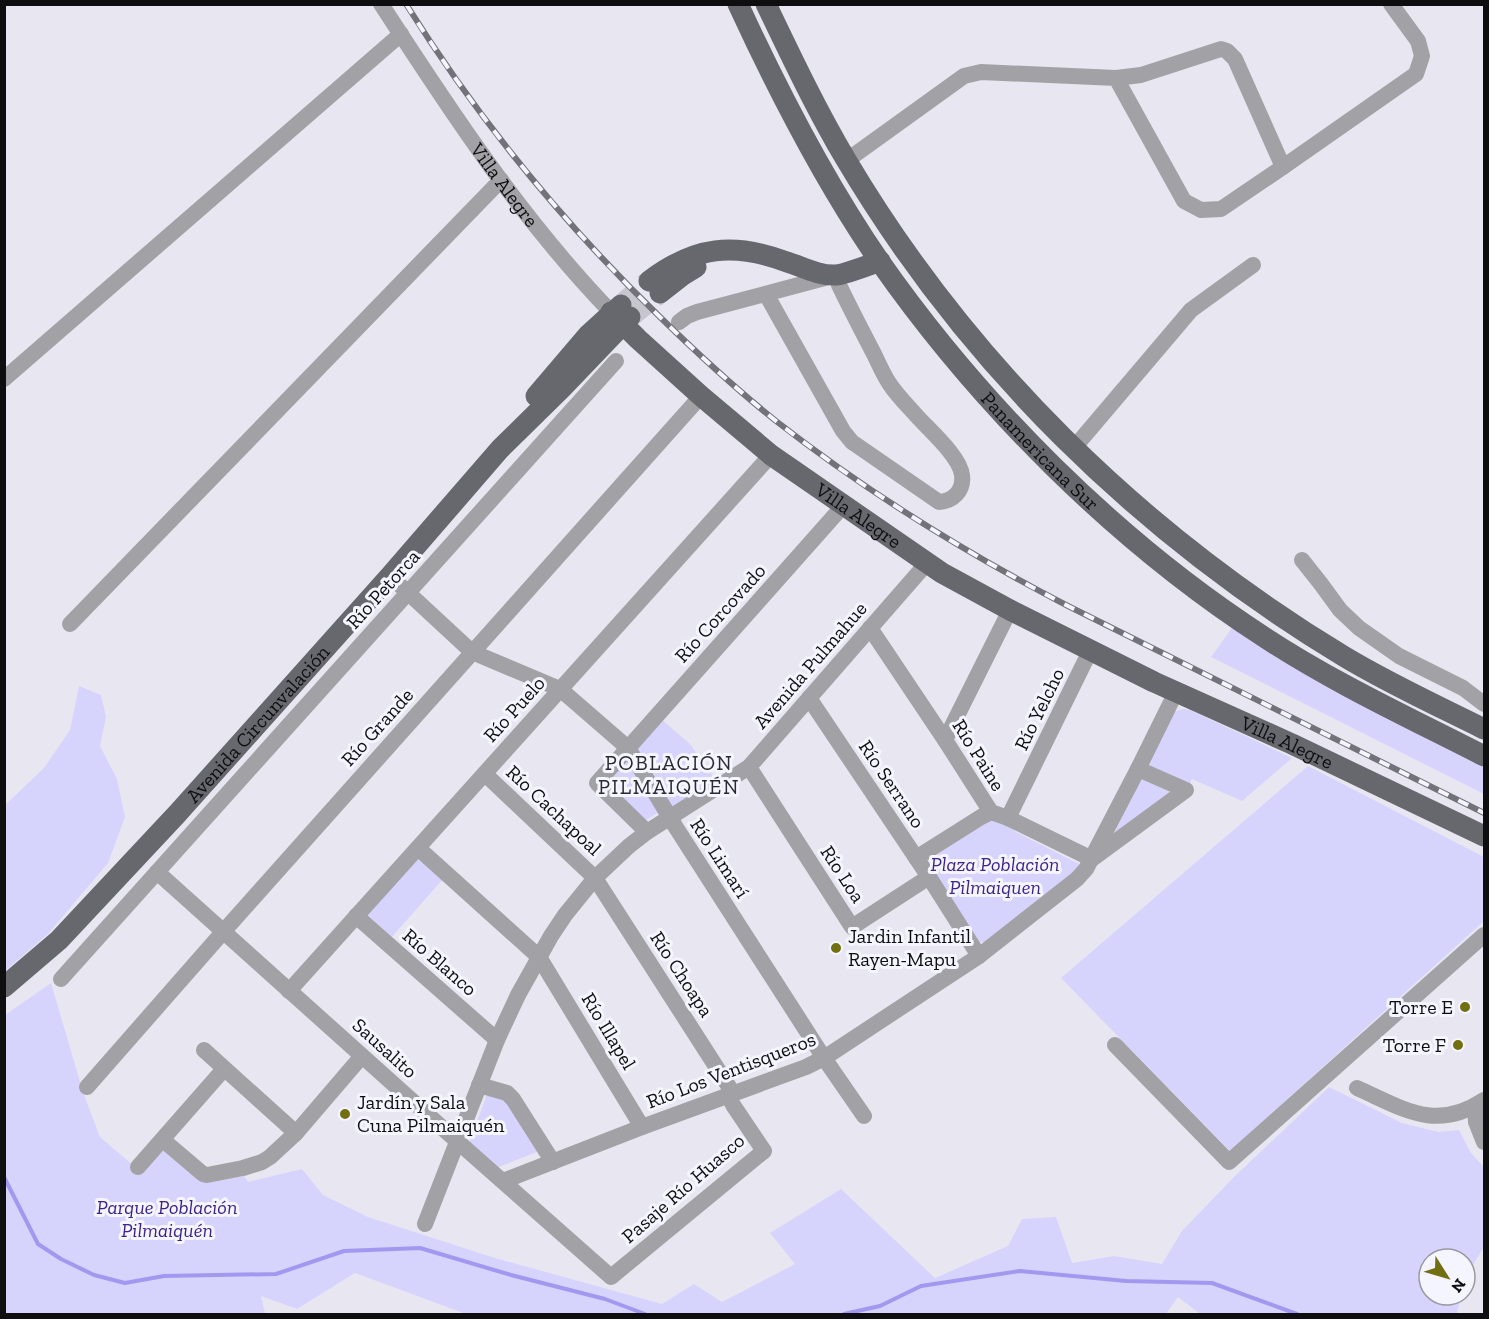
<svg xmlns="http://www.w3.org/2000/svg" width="1489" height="1319" font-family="'Zilla Slab',serif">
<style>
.green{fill:#d6d4fd}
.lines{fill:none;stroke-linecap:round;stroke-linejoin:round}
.stream{stroke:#a298f0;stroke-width:4}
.major-tunnel{stroke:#c7c6cf;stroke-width:21;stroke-dasharray:21 10;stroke-linecap:butt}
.minor{stroke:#a2a2a6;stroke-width:16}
.major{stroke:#67676e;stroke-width:21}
.rail-casing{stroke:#727278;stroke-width:6}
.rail{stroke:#f5f5ff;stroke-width:4;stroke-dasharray:11;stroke-linecap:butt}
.poi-dot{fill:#726f10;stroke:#f5f5ff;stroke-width:2}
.labels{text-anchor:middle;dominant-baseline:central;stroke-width:6;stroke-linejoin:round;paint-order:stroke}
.street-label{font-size:20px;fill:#0e0e11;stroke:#f5f5ff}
.park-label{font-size:20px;font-style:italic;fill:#3d2287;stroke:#f5f5ff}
.poi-label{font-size:20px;fill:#0e0e11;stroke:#f5f5ff;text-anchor:start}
.neighbourhood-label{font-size:21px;letter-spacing:1.5px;fill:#2a2a31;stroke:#f5f5ff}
</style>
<rect width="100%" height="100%" fill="#e8e7f1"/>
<!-- green -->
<path class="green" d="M1234,625L1389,719L1484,768V794L1211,657Z
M79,686L101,695L106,717L100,746L117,779L125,817L108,863L48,934L5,971V805L44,768L70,730Z
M1183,709L1190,710L1292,758L1242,801L1192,779L1188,786L1146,769L1171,717L1176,711Z
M660,718L690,744L715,779L669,809L633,748Z
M627,757L660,811L643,822L602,784Z
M1308,766L1484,857V921L1230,1151L1061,978Z
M1143,775L1182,791L1109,844Z
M991,812L1016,832L1083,866L986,942H979L932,868V863L934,857Z
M417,854L444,878L390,939L364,915Z
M51,983L84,1095L100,1137L142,1173L163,1149L202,1181L244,1176L248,1182L302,1169L323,1195L368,1217L495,1258L662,1304L694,1284L722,1302L795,1264L770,1233L841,1189L935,1278L1008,1246L1022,1219L1056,1217L1072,1263L1114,1256L1162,1264L1182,1231L1234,1177L1329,1087L1402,1123L1438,1132L1459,1130L1471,1153L1484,1167V1247L1465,1278V1259H1429V1295H1461L1457,1314H1200L1178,1297L1166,1314H466L355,1273L297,1309L261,1296L265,1313L263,1314H5V1015Z
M487,1094L508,1100L542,1150L496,1168L469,1144Z"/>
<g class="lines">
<!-- stream -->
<path class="stream" d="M4,1177L38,1244L61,1259L94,1275L125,1283L164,1276L276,1274L344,1251L420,1248L511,1275L605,1299L645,1314
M844,1314L880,1306L921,1286L1020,1271L1126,1281L1212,1283L1297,1314"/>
<!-- major-tunnel -->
<path class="major-tunnel" d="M621,305L649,281
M630,317L660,293"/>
<!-- minor -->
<g class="minor">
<path id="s1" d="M381,4C451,112 522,220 611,312"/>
<path d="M1116,78L1141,75L1221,49L1227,51L1235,59L1283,167"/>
<path d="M846,161L964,76L981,72L1116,78L1184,201L1201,210L1221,209L1283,167L1416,74L1422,56L1418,41L1391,4"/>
<path d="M679,322L687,316L697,312L836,275L839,285C850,308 862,331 874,354C879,364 883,374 889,383C896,394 906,404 915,414C928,429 960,456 962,475C964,491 953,501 939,502L852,442L843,431L766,294"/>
<path d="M4,379L401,34"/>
<path d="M1073,449L1191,310L1253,265"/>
<path d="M1302,560L1321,584L1340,610L1359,628L1399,656L1463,688L1484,704"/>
<path d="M390,576L472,652L560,689L628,748L675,826L824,1058L864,1116"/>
<path d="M70,624L501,180"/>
<path d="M870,628L945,740L991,812L1008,818L1092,859L1186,790L1138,769"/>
<path d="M809,698L929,877L979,956"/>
<path d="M945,740L1010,610"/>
<path d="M749,767L852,927L929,877"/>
<path d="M485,774L595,878L733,1093"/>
<path d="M1008,818L1090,651"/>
<path d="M647,832L597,783L843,506"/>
<path d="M418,848L539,957L642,1127"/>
<path d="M916,858L981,817L991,812"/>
<path d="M157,872L457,1141L611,1277L764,1151L733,1105L728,1095"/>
<path d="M356,916L497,1040"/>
<path d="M61,979L616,361"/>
<path d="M289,991L771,455"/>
<path d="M1115,1045L1229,1162L1484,935"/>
<path d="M204,1050L296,1133"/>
<path d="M479,1085L507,1093L513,1099L553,1162"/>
<path d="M87,1087L223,932L701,396"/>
<path d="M1357,1088C1404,1109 1436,1132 1484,1100"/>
<path d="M1475,1106L1476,1122L1484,1142"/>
<path d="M163,1140L203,1174L207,1175L243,1168L262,1162L270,1157L296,1133L362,1056"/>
<path d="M138,1167L224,1069"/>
<path d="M503,1181L642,1127L806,1067L824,1058L979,956L1077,879L1086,869L1138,769L1176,692"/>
<path d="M425,1224L497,1040L518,995L551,936L565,915L595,878L629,846L647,832L749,767L927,563"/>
</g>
<!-- major -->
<g class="major">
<path id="s2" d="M738,4C779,93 824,181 880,262C981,406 1116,541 1264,637C1334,683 1410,718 1484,756"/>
<path d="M766,4C791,56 816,109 845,158C967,364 1140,533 1345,657C1390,684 1438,706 1484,729"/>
<path d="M649,281C695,246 734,242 787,262C803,267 819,276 836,275C846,274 869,265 880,261"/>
<path d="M660,293L683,275L696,267"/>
<path id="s3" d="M611,312L638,339L701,396L771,455L942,573L1010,610L1154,682L1292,744L1484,836"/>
<path d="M536,396L588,335L621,305"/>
<path id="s4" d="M4,987L59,940L177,814L390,576L500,449L562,388L630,317"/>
</g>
<!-- rail casing -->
<g class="rail-casing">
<path id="rail" d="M406,4C478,119 564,224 661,318C698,354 736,389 776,421C867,492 966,553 1068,606L1484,813"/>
</g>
<!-- rail -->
<use href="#rail" class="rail"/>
</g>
<!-- markers -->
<g class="poi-dot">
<circle cx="836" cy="948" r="6"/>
<circle cx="1465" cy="1007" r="6"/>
<circle cx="1458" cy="1045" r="6"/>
<circle cx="345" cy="1114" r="6"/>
</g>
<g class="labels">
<!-- street labels -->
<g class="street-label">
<text stroke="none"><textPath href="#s1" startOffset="219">Villa Alegre</textPath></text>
<text stroke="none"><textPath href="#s2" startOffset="543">Panamericana Sur</textPath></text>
<text stroke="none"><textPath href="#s3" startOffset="321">Villa Alegre</textPath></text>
<text transform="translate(383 589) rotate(-48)">Río Petorca</text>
<text transform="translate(720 613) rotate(-48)">Río Corcovado</text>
<text transform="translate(810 665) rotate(-49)">Avenida Pulmahue</text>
<text transform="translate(514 709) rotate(-48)">Río Puelo</text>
<text transform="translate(1039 709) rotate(-64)">Río Yelcho</text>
<text stroke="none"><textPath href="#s4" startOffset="366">Avenida Circunvalación</textPath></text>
<text transform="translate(377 727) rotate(-48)">Río Grande</text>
<text stroke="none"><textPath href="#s3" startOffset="807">Villa Alegre</textPath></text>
<text transform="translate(979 755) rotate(58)">Río Paine</text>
<text transform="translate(892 784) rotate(56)">Río Serrano</text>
<text transform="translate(554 810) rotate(43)">Río Cachapoal</text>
<text transform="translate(720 858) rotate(57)">Río Limarí</text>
<text transform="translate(843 874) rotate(57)">Río Loa</text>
<text transform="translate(440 962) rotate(41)">Río Blanco</text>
<text transform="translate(682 974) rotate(57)">Río Choapa</text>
<text transform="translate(609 1031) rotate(59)">Río Illapel</text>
<text transform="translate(385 1048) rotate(42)">Sausalito</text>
<text transform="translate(731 1070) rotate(-21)">Río Los Ventisqueros</text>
<text transform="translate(683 1188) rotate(-41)">Pasaje Río Huasco</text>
</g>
<!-- park labels -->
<g class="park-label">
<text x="995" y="864">Plaza Población<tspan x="995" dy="23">Pilmaiquen</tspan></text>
<text x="167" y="1207">Parque Población<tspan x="167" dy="23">Pilmaiquén</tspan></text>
</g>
<!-- poi labels -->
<g class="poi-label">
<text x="848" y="936">Jardin Infantil<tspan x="848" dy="23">Rayen-Mapu</tspan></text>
<text x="1453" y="1007" text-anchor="end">Torre E</text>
<text x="1446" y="1045" text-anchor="end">Torre F</text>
<text x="357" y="1102">Jardín y Sala<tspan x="357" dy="23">Cuna Pilmaiquén</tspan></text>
</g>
<!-- neighbourhood labels -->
<g class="neighbourhood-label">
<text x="669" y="762">POBLACIÓN<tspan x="669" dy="24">PILMAIQUÉN</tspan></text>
</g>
</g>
<!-- border -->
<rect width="1489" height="1319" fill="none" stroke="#0e0e11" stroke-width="12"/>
<!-- north arrow -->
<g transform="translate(1447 1277) rotate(127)"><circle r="28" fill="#f5f5ff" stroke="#9999a0" stroke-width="1.5"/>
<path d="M0-4.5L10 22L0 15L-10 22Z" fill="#726f10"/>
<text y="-9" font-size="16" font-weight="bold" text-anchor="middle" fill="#0e0e11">N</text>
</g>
</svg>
